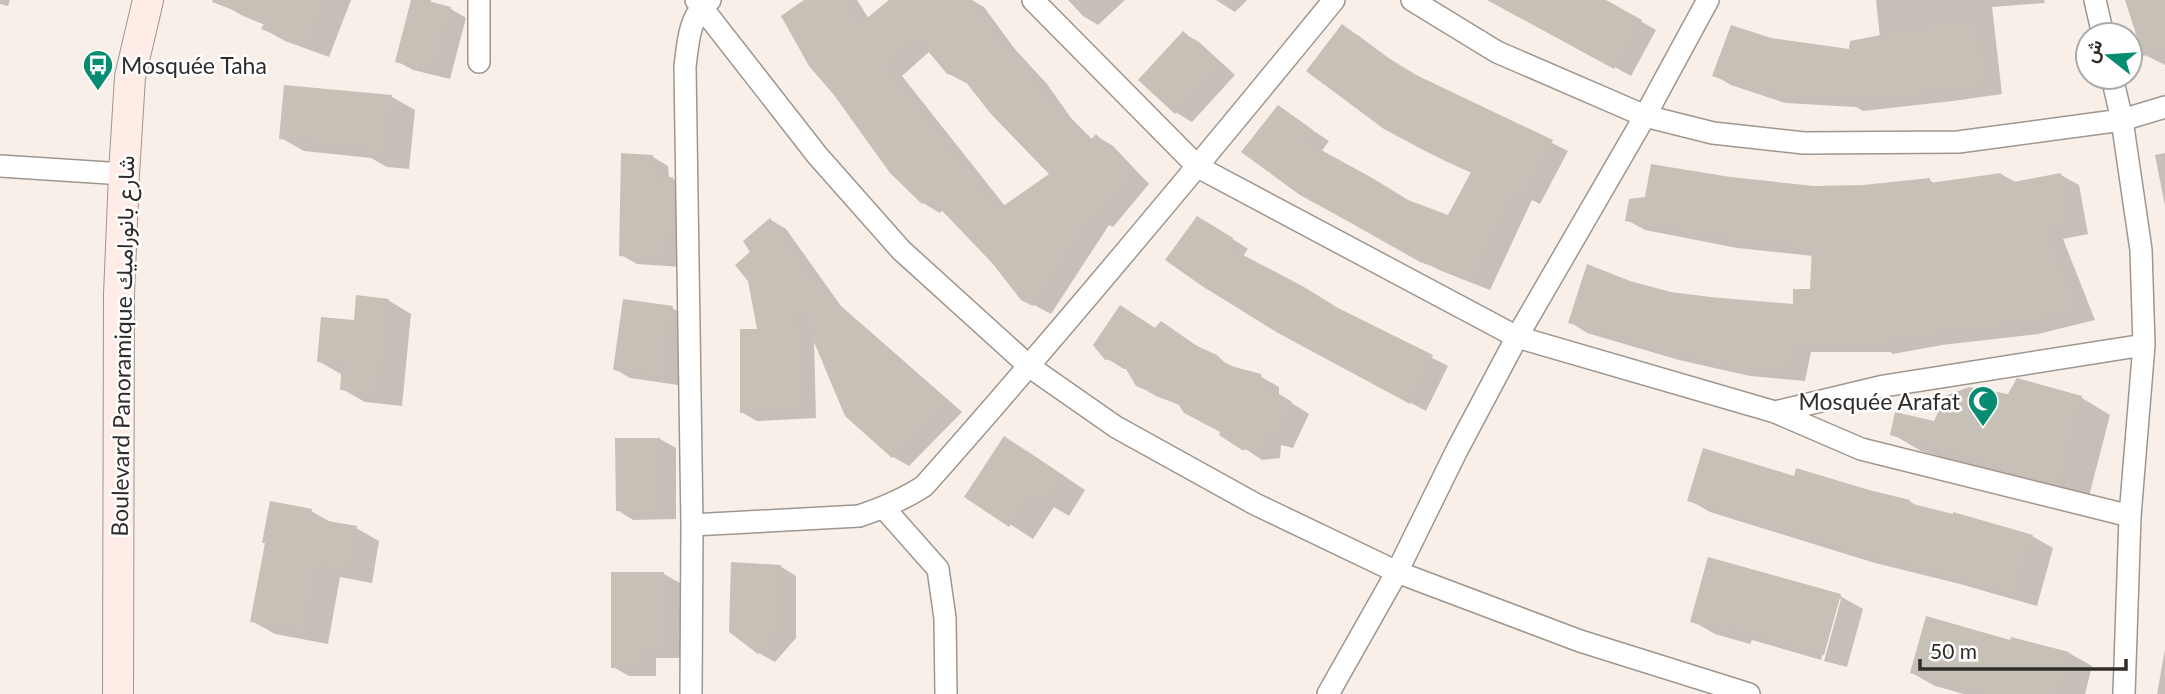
<svg xmlns="http://www.w3.org/2000/svg" width="2165" height="694" font-family="Lato,Vazirmatn,sans-serif">
<style>
.shadow{fill:#0003;fill-rule:evenodd}
.building{fill:#c6c0b7;fill-rule:evenodd}
.lines{fill:none;stroke-linecap:round;stroke-linejoin:round}
.minor-casing{stroke:#9e968f;stroke-width:24}
.secondary-casing{stroke:#9e968f;stroke-width:32}
.minor{stroke:#fff;stroke-width:21}
.secondary{stroke:#ffece7;stroke-width:30}
.labels{text-anchor:middle;dominant-baseline:central;stroke-width:5;stroke-linejoin:round;paint-order:stroke}
.poi-label{font-size:23px;fill:#2f2c29;stroke:#fff;text-anchor:start}
.street-label{font-size:23px;fill:#2f2c29;stroke:#fff}
</style>
<rect width="100%" height="100%" fill="#f8efe8"/>
<!-- shadow -->
<path class="shadow" d="M0,0H10L8,6L0,4Z
M224,0H351L329,57L285,41L264,29L265,25L243,16L222,4Z
M413,0H431L430,3L451,9L466,18L450,79L413,70L397,61Z
M807,0H857L869,19L891,0H972L984,7L1014,48L1047,84L1071,118L1093,140L1096,136L1113,146L1149,184L1113,227L1109,225L1051,314L1023,299L994,263L943,209L940,213L923,203ZM930,51L949,74L966,83L968,82L1051,175L1005,206L902,76Z
M1068,0H1125L1098,25L1083,16Z
M1216,0H1247L1235,12Z
M1493,0H1604L1656,30L1631,76Z
M1876,0H2044L2045,3L1992,7L2002,94L1953,101L1863,111L1856,107L1785,103L1731,85L1714,75L1771,40L1850,51L1880,38Z
M2127,0H2165V65L2145,55Z
M1343,27L1359,36L1402,68L1568,151L1540,204L1532,200L1490,290L1439,270L1301,193L1279,108L1329,141L1321,152L1411,203L1449,217L1472,173L1445,161L1385,127Z
M1183,33L1199,42L1235,75L1192,122L1177,113L1141,80Z
M392,97L415,110L409,169L387,167L371,158L304,151L281,138Z
M2165,153V206L2155,155Z
M653,157L668,166L669,179H673L688,188L682,267L637,264L621,255Z
M2001,174L2017,183L2061,175L2079,185L2088,234L2063,239L2095,320L2038,334L1942,345L1893,354L1890,352H1811L1805,381L1750,376L1679,360L1587,333L1570,322L1629,283L1671,293L1795,306L1812,290L1813,256L1737,248L1645,230L1627,220L1730,179L1814,187L1863,186L1929,180L1936,184Z
M771,220L786,229L841,306L962,412L909,466L893,457L814,338L816,418L757,421L741,412L759,331L753,253Z
M1214,227L1248,249L1243,256L1343,312L1448,366L1426,411L1296,341Z
M388,300L411,314L402,406L365,402L342,389L341,374L318,361L355,322Z
M672,308L688,317L678,385L630,378L615,369Z
M1161,323L1206,352L1235,368L1260,376L1279,387V395L1309,414L1293,448L1281,445L1280,458L1262,460L1182,406L1156,396L1137,385L1128,369H1124L1106,358L1156,329Z
M2018,380L2082,398L2110,415L2088,500L1921,451L1892,434L1935,423L2009,396Z
M660,439L676,448V519L633,520L617,510Z
M1027,451L1085,490L1069,516L1054,507L1033,539L966,496Z
M1795,478L1909,501L1921,508L2032,536L2053,548L2037,606L1960,584L1875,563L1710,512L1689,500Z
M311,511L334,524L356,528L379,541L372,583L340,577L328,644L275,634L252,621Z
M780,566L796,576V638L775,662L759,653L731,631Z
M664,574L680,583V658H656V676H629L613,667Z
M1840,596L1863,609L1847,667L1824,661L1841,599H1837L1821,660L1752,640L1750,644L1715,634L1692,621Z
M2012,642L2069,653L2092,666L2085,694H1964L1935,686L1912,673Z
M2165,649V694H2157Z"/>
<!-- building -->
<path class="building" d="M213,0H325L308,47L261,29L265,22L212,2Z
M411,0H424L451,7L434,72L395,62Z
M804,0H847L861,23L889,0H970L997,36L1030,72L1054,106L1089,142L1096,134L1133,173L1095,219L1092,216L1033,306L1021,300L993,264L929,197L922,204L890,173L834,95L809,66L781,16ZM917,38L948,75L955,68L990,113L1049,174L999,209L886,66Z
M1487,0H1606L1642,20L1614,69Z
M2125,0H2165V50L2143,56Z
M1342,24L1385,56L1418,76L1553,140L1523,196L1515,192L1473,281L1420,262L1351,223L1300,195L1241,152L1278,105L1313,130L1305,141L1374,179L1408,200L1448,215L1471,172L1427,152L1384,129L1306,71Z
M1979,24L1986,85L1935,93L1845,102V98L1766,94L1712,76L1731,25L1771,38L1849,49L1850,41L1933,25Z
M1183,31L1221,65L1175,114L1138,80Z
M284,85L392,95L386,157L363,155V147L279,139Z
M621,153L653,155L655,178L673,177L671,226L666,259L619,256Z
M1651,164L1730,177L1814,186L1863,185L1930,178V183L2001,173L2003,184L2061,173L2071,224L2047,229L2078,310L2019,324L1923,336L1874,345V343H1793L1788,372L1731,367L1660,351L1568,323L1587,264L1630,281L1671,292L1710,297L1793,304V289H1810L1812,249L1718,238L1625,221L1629,199L1645,197Z
M1197,216L1233,238L1228,247L1304,287L1338,308L1433,355L1410,404L1278,333L1202,286L1165,260Z
M770,218L826,295L948,402L892,458L845,416L798,304L800,410L740,413V329H757L748,281L735,265L750,252L743,241Z
M356,295L389,299L379,393L340,390L342,364L317,362L321,317L354,320Z
M623,299L673,306L663,377L613,370Z
M1120,305L1155,328L1161,321L1197,346L1217,355L1227,365L1261,374L1262,383L1292,402L1274,438L1264,436L1263,449L1242,450L1219,435L1220,432L1184,413L1177,402L1136,386L1126,369L1117,359L1105,360L1093,345Z
M2017,378L2082,396L2059,485L1890,435L1895,412L1934,421L1945,396L1969,387L2008,394Z
M1004,436L1064,476L1045,504L1031,494L1009,527L964,497Z
M615,438H660L661,511H616Z
M1703,448L1794,476L1796,468L1869,490L1910,500L1909,503L1953,514V512L2033,535L2016,595L1937,573L1852,552L1687,501Z
M270,501L312,509L310,518L357,526L349,571L317,565L305,632L250,622L265,543H262Z
M1708,557L1841,594L1824,655L1729,628L1727,632L1690,622Z
M731,562L781,565V629L758,654L729,632Z
M611,572H664L665,649L641,650V668H611Z
M1926,616L2010,640L2011,637L2069,652L2059,694H1984L1910,673Z"/>
<g class="lines">
<!-- minor casing -->
<g class="minor-casing">
<path id="minor" d="M479,0V62
M696,0L817,155L901,250L1030,367L1116,427L1255,504L1397,572L1580,641L1749,694
M1033,0L1198,167L1517,337L1775,412L1884,386L2144,345
M1412,0L1497,52L1645,116L1713,133L1804,143L1958,142L2122,120L2165,107
M2095,0L2103,35
M2112,77L2122,120L2141,250L2144,345L2130,516L2124,694
M0,166L124,174
M1775,412L1861,449L2130,516
M884,508L938,569L945,618L946,694
M692,525L859,516C883,508 903,500 924,486C1065,327 1200,164 1334,0
M691,694L692,525L685,67C688,42 689,15 710,0
M1328,694L1397,572L1457,450L1517,337L1645,116L1708,0"/>
</g>
<!-- secondary casing -->
<g class="secondary-casing">
<path id="secondary" d="M118,694L119,295L124,174L130,77L148,0"/>
</g>
<!-- minor -->
<use href="#minor" class="minor"/>
<!-- secondary -->
<use href="#secondary" class="secondary"/>
</g>
<!-- icons -->
<defs>
<g id="bus-pin" transform="scale(1.575)"><path d="M0 17L-7.5 6A9.5 9.5 0 1 1 7.5 6Z" fill="#078c72" stroke="#fff"/><path d="M-5-6H5V4H4V6H2V4H-2V6H-4V4H-5ZM-3.5-4V0h7V-4ZM-3.5 1.2v1.5H-2V1.2ZM2 1.2v1.5H3.5V1.2Z" fill="#fff"/></g>
<g id="mosque-pin" transform="scale(1.575)"><path d="M0 17L-7.5 6A9.5 9.5 0 1 1 7.5 6Z" fill="#078c72" stroke="#fff"/><path d="M3.5-4.9A6 6 0 1 0 3.5 4.9A5 5 0 1 1 3.5-4.9Z" fill="#fff"/></g>
</defs>
<g fill-rule="evenodd">
<use href="#bus-pin" x="98" y="65"/>
<use href="#mosque-pin" x="1983" y="401"/>
</g>
<g class="labels">
<!-- poi labels -->
<g class="poi-label">
<text x="121" y="65">Mosquée Taha</text>
<text x="1960" y="401" text-anchor="end">Mosquée Arafat</text>
</g>
<!-- street labels -->
<g class="street-label">
<text transform="translate(122 346) rotate(-89)">Boulevard Panoramique شارع بانوراميك</text>
</g>
</g>
<!-- north arrow -->
<g transform="translate(2109 56) rotate(287)"><circle r="33" fill="#ffffff" stroke="#acaba9" stroke-width="2"/>
<path d="M0-5L12 26L0 18L-12 26Z" fill="#078c72"/>
<text y="-10" font-size="19" font-weight="bold" text-anchor="middle" fill="#2f2c29">ش</text>
</g>
<!-- scale -->
<path d="M1920 659v10h206v-10" fill="none" stroke="#2f2c29" stroke-width="3.5"/>
<text x="1930" y="659" font-size="21" fill="#2f2c29" stroke="#ffffff" stroke-width="5" paint-order="stroke">50 m</text>
</svg>
